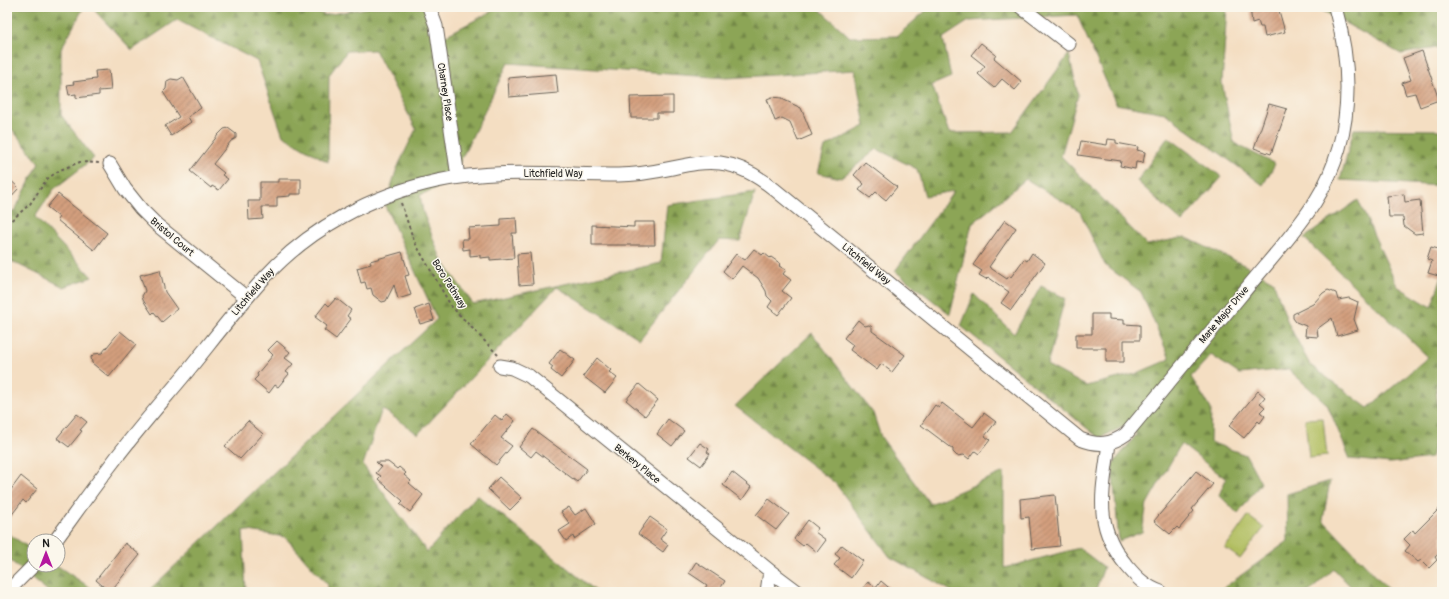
<svg xmlns="http://www.w3.org/2000/svg" width="1449" height="599" font-family="Pangolin,sans-serif">
<style>
.grass{fill:#b1be60;stroke:#666d3e}
.forest{fill:url(#forest-firs);stroke:#546039}
.building{fill:url(#building-hatch)}
.lines{fill:none;stroke-linecap:round;stroke-linejoin:round}
.minor-casing{stroke:#686056;stroke-width:15}
.path{stroke:#686056;stroke-width:2;stroke-dasharray:3 3;stroke-linecap:butt}
.minor{stroke:#fff;stroke-width:13}
.labels{text-anchor:middle;dominant-baseline:central;stroke-width:3;stroke-linejoin:round;paint-order:stroke}
.street-label{font-size:10px;fill:#1c1c1c;stroke:#fbf7ec}
</style>
<defs>
<pattern id="forest-firs" width="22" height="20" patternUnits="userSpaceOnUse"><rect width="22" height="20" fill="#8ca556"/><path d="M5 1l3.5 6h-7zM16 11l3.5 6h-7z" fill="#728646"/></pattern>
<pattern id="building-hatch" width="6" height="6" patternUnits="userSpaceOnUse"><rect width="6" height="6" fill="#d39f7e"/><path d="M-1 1l2-2M0 6l6-6M5 7l2-2" fill="none" stroke="#aa8166"/></pattern>
</defs>
<rect width="100%" height="100%" fill="#fbf7ec"/>
<filter id="ink" filterUnits="userSpaceOnUse"><feTurbulence type="fractalNoise" baseFrequency=".025" numOctaves="2"/><feDisplacementMap in="SourceGraphic" scale="8" xChannelSelector="R" yChannelSelector="G"/><feConvolveMatrix kernelMatrix="1 2 1 2 8 2 1 2 1" color-interpolation-filters="sRGB"/></filter>
<filter id="wash" filterUnits="userSpaceOnUse"><feTurbulence type="fractalNoise" baseFrequency=".012" numOctaves="4" result="noise"/><feDisplacementMap in="SourceGraphic" scale="16" xChannelSelector="R" yChannelSelector="G"/><feGaussianBlur stdDeviation="0.9" result="paint"/><feColorMatrix in="noise" values="0 0 0 0 0 0 0 0 0 0 0 0 0 0 0 0 0 1.4 0 .05"/><feComposite in="paint" operator="in"/></filter>
<g filter="url(#wash)">
<rect width="100%" height="100%" fill="#f4dec2"/>
<!-- grass -->
<path class="grass" d="M1323,418L1327,456L1309,458L1305,419Z
M1248,516L1264,528L1240,559L1225,548Z"/>
<!-- forest -->
<path class="forest" d="M8,7H84L61,49V115L94,158L54,189L35,217L92,277L64,287L7,259V211L14,212L39,163L7,123Z
M97,7H304L325,15L373,7H428L439,39L500,7H817L850,37L897,36L930,7H1227L1222,83L1234,143L1275,164L1263,185L1165,113L1116,104L1077,15L969,21L943,38L951,77L932,85L949,133L1012,132L1069,54L1078,95L1061,156L1147,245L1185,237L1246,266L1273,281L1288,323L1310,365L1368,408L1428,357L1304,238L1358,200L1397,286L1431,307L1442,277V377L1436,387L1439,424L1431,458L1390,463L1350,459L1327,404L1288,369L1239,374L1211,355L1191,377L1211,409L1210,442L1246,455L1261,483L1238,514L1219,495L1226,479L1181,444L1147,504L1142,532L1119,541L1112,465L1137,434L1123,427L1099,438L961,326L974,294L1014,334L1041,286L1065,298L1047,365L1086,386L1135,374L1170,359L1141,292L1105,265L1080,212L1026,179L972,224L950,314L895,271L954,191L925,196L917,169L877,149L841,178L818,173L825,147L865,126L855,70L727,78L508,63L450,182L420,195L423,212L441,259L473,304L661,263L667,205L755,192L740,241L719,240L640,339L557,287L418,434L382,409L363,465L427,552L477,495L597,592H328V585L285,537L243,530L246,592H147L437,319L385,206L397,168L416,129L375,50L347,51L329,75L328,162L283,136L257,61L177,20L132,50L95,11Z
M1316,7H1442V47L1401,54Z
M1354,129L1442,130V186L1340,180Z
M1168,137L1222,177L1182,222L1137,181Z
M812,333L873,413L881,437L930,504L1004,472V568L1079,548L1104,567L1095,592H953L890,557L835,483L735,406Z
M1330,481L1323,520L1391,592H1356L1334,569L1309,592H1222L1225,587L1288,541L1287,494Z
M7,533L34,551V565H56L97,592H49L7,558Z"/>
<g id="blocks">
<!-- building -->
<path class="building" d="M1250,7H1278L1285,32L1265,37L1263,27H1260L1258,21L1252,23Z
M981,43L996,55L994,58L1022,82L1015,90L1002,79L994,88L978,74L985,66L971,55Z
M1422,51L1439,100L1420,107L1415,93L1406,95L1402,83L1411,80L1403,58Z
M109,70L111,90L99,91V95L76,98V94L69,95L67,85L74,84L73,82L96,79L95,71Z
M556,74L558,93L509,97L508,78Z
M183,77L201,108L188,117L191,122L171,136L165,126L179,117L163,92L166,89L167,81L171,79L178,80Z
M673,96V113H657V118H631L630,97Z
M772,97L782,98V99L801,108L812,135L798,141L790,122L782,118L775,121L767,99Z
M1269,104L1287,109L1271,154L1254,148Z
M228,128L236,134V138L231,141L213,164L224,173L222,175L228,179L219,190L212,186L211,188L190,171L218,135L224,129Z
M1108,139L1116,140V143L1138,147L1137,150L1145,152L1143,163L1136,162L1135,169L1120,166L1121,161L1078,155L1081,141L1107,145Z
M865,162L897,187L886,200L876,192L870,198L859,190L864,184L854,175Z
M7,177L19,188L7,201Z
M278,179H301V194H290V196L277,197V207H262L263,219L249,220L248,201H260V182H278Z
M58,194L107,233L94,250L57,220L59,217L47,207Z
M1404,194L1405,202L1420,200L1423,233L1415,234L1404,226L1403,217H1389L1387,196Z
M516,218L517,233H512L514,258L490,260V257L480,258V255L470,256V249L463,250L462,239H469L468,228L501,226V219Z
M1005,220L1016,228L989,267L1007,279L1009,276L1011,277L1024,259L1027,261L1032,253L1045,263L1011,310L1001,303L1009,292L988,277L986,279L979,275L982,271L973,265Z
M634,222H654L655,245H592V225L634,227Z
M1431,247L1442,250V277L1428,273L1432,261L1427,259Z
M754,249L762,255L764,253L770,258L771,257L781,264L779,266L786,270L783,274L791,280L782,291L791,298L778,315L768,307L772,301L767,296L766,291L758,278L742,266L732,279L723,271L736,254L745,260Z
M402,252L409,275L405,276L411,295L398,299L394,285L386,301L382,302L373,295L371,288L367,289L365,282L361,283L357,268L371,264L370,261Z
M530,253L533,284L519,285L517,254Z
M160,270L165,292L177,309L162,322L154,312L152,314L143,300L142,296L145,291L140,275Z
M1328,290L1336,293L1338,300L1349,298L1358,302L1354,319L1358,330L1337,336L1332,318L1317,329L1318,337L1305,336L1306,326L1296,322L1293,318V314L1313,304L1323,293Z
M336,298L351,310L347,316L351,319L336,339L324,330L327,326L315,317L326,303L329,306Z
M429,304L434,320L420,324L415,309Z
M1092,314H1109V319L1124,320V324L1140,325V340H1124V362H1106V348H1076V334H1092Z
M858,320L865,326L869,325L872,327V331L905,355L892,372L881,364L877,370L850,350L853,345L844,338Z
M120,331L136,344L109,377L92,363L91,357L94,354L102,353Z
M277,341L290,352L285,358L293,364L286,372L289,374L278,387L275,385L269,393L254,380L258,376L257,374L273,355L268,350Z
M560,349L575,360L561,378L551,370L553,367L549,364Z
M597,358L611,370L609,372L617,378L605,393L583,376Z
M639,384L658,400L645,416L626,400Z
M1258,391L1265,397L1260,403L1265,407L1260,412L1265,416L1260,423L1258,421L1244,438L1229,426Z
M942,403L973,427L984,413L996,422L985,436L990,440L979,454L975,451L969,459L964,455L957,456L953,452V449L921,425L935,405L939,408Z
M77,414L87,422L80,430L82,431L69,447L57,438Z
M507,414L515,421L501,438L512,446L496,465L471,444L495,415L502,421Z
M668,419L684,431L672,446L657,434Z
M248,421L263,434L240,459L225,446Z
M533,429L587,469L577,482L536,451L531,457L519,447Z
M700,443L709,449L707,452L710,454L701,466L689,457Z
M376,462H388L397,469L399,467L406,473L404,475L411,481L409,483L423,495L410,512L400,504L403,501L378,479L381,476L376,473L381,467Z
M1196,471L1213,484L1192,509L1194,511L1179,529L1177,527L1170,534L1154,521Z
M732,472L751,487L742,500L723,485Z
M21,476L37,489L26,503L23,500L7,521V495Z
M499,477L522,498L510,510L488,489Z
M1055,495L1060,546L1032,549L1029,517L1021,518L1020,499Z
M769,499L789,514L776,530L756,515Z
M1442,506V551L1435,557L1437,560L1429,568L1421,560L1418,562L1405,551L1410,545L1404,539L1413,530L1415,533Z
M569,507L575,515L586,508L596,524L574,539L573,536L566,541L559,531L570,524L561,512Z
M650,517L667,529L660,539L668,545L663,552L638,534Z
M808,520L818,528L815,532L826,540L817,552L806,543L803,546L794,539Z
M125,543L140,555L110,592L96,580Z
M842,545L863,561L851,578L834,565L840,558L835,554Z
M696,562L725,581L718,592H703L707,585L689,573Z
M881,581L894,592H860L868,582L876,588Z"/>
</g>
</g>
<g filter="url(#ink)">
<use href="#blocks" fill-opacity="0" stroke="#686056" stroke-width="1"/>
<g class="lines">
<!-- minor casing -->
<g class="minor-casing">
<path id="minor" d="M429,7L436,26L458,177
M1021,7L1069,44
M110,164L125,189L141,209L157,225L247,298
M500,366L512,368L529,376L770,571L767,592
M1109,443C1103,492 1092,525 1127,566C1137,578 1146,587 1161,592
M55,541C74,515 93,488 113,462C136,431 162,402 186,373C212,341 237,308 265,277C310,228 372,195 437,181C496,168 558,175 618,175C685,175 712,139 774,189L1080,439C1098,446 1111,445 1126,434C1165,387 1203,341 1242,294C1266,264 1294,235 1315,202C1353,141 1354,74 1335,7
M770,571L798,592
M7,592L34,565"/>
</g>
<!-- path -->
<path class="path" d="M401,203L414,241L451,306L498,355
M7,224L30,204L47,179L60,170L80,162L99,163"/>
<!-- minor -->
<use href="#minor" class="minor"/>
</g>
</g>
<g class="labels">
<!-- street labels -->
<g class="street-label">
<text transform="translate(445 92) rotate(81)">Charney Place</text>
<text x="553" y="174">Litchfield Way</text>
<text transform="translate(172 237) rotate(40)">Bristol Court</text>
<text transform="translate(866 264) rotate(39)">Litchfield Way</text>
<text transform="translate(449 284) rotate(58)">Boro Pathway</text>
<text transform="translate(253 292) rotate(-49)">Litchfield Way</text>
<text transform="translate(1224 315) rotate(-50)">Marie Major Drive</text>
<text transform="translate(637 464) rotate(39)">Berkery Place</text>
</g>
</g>
<!-- margin -->
<rect width="1449" height="599" fill="none" stroke="#fbf7ec" stroke-width="24"/>
<!-- north arrow -->
<g transform="translate(46 553)"><circle r="19" fill="#fbf7ec" stroke="#a29f99"/>
<path d="M0-3L7 15L0 10L-7 15Z" fill="#b5179e"/>
<text y="-6" font-size="11" font-weight="bold" text-anchor="middle" fill="#1c1c1c">N</text>
</g>
</svg>
